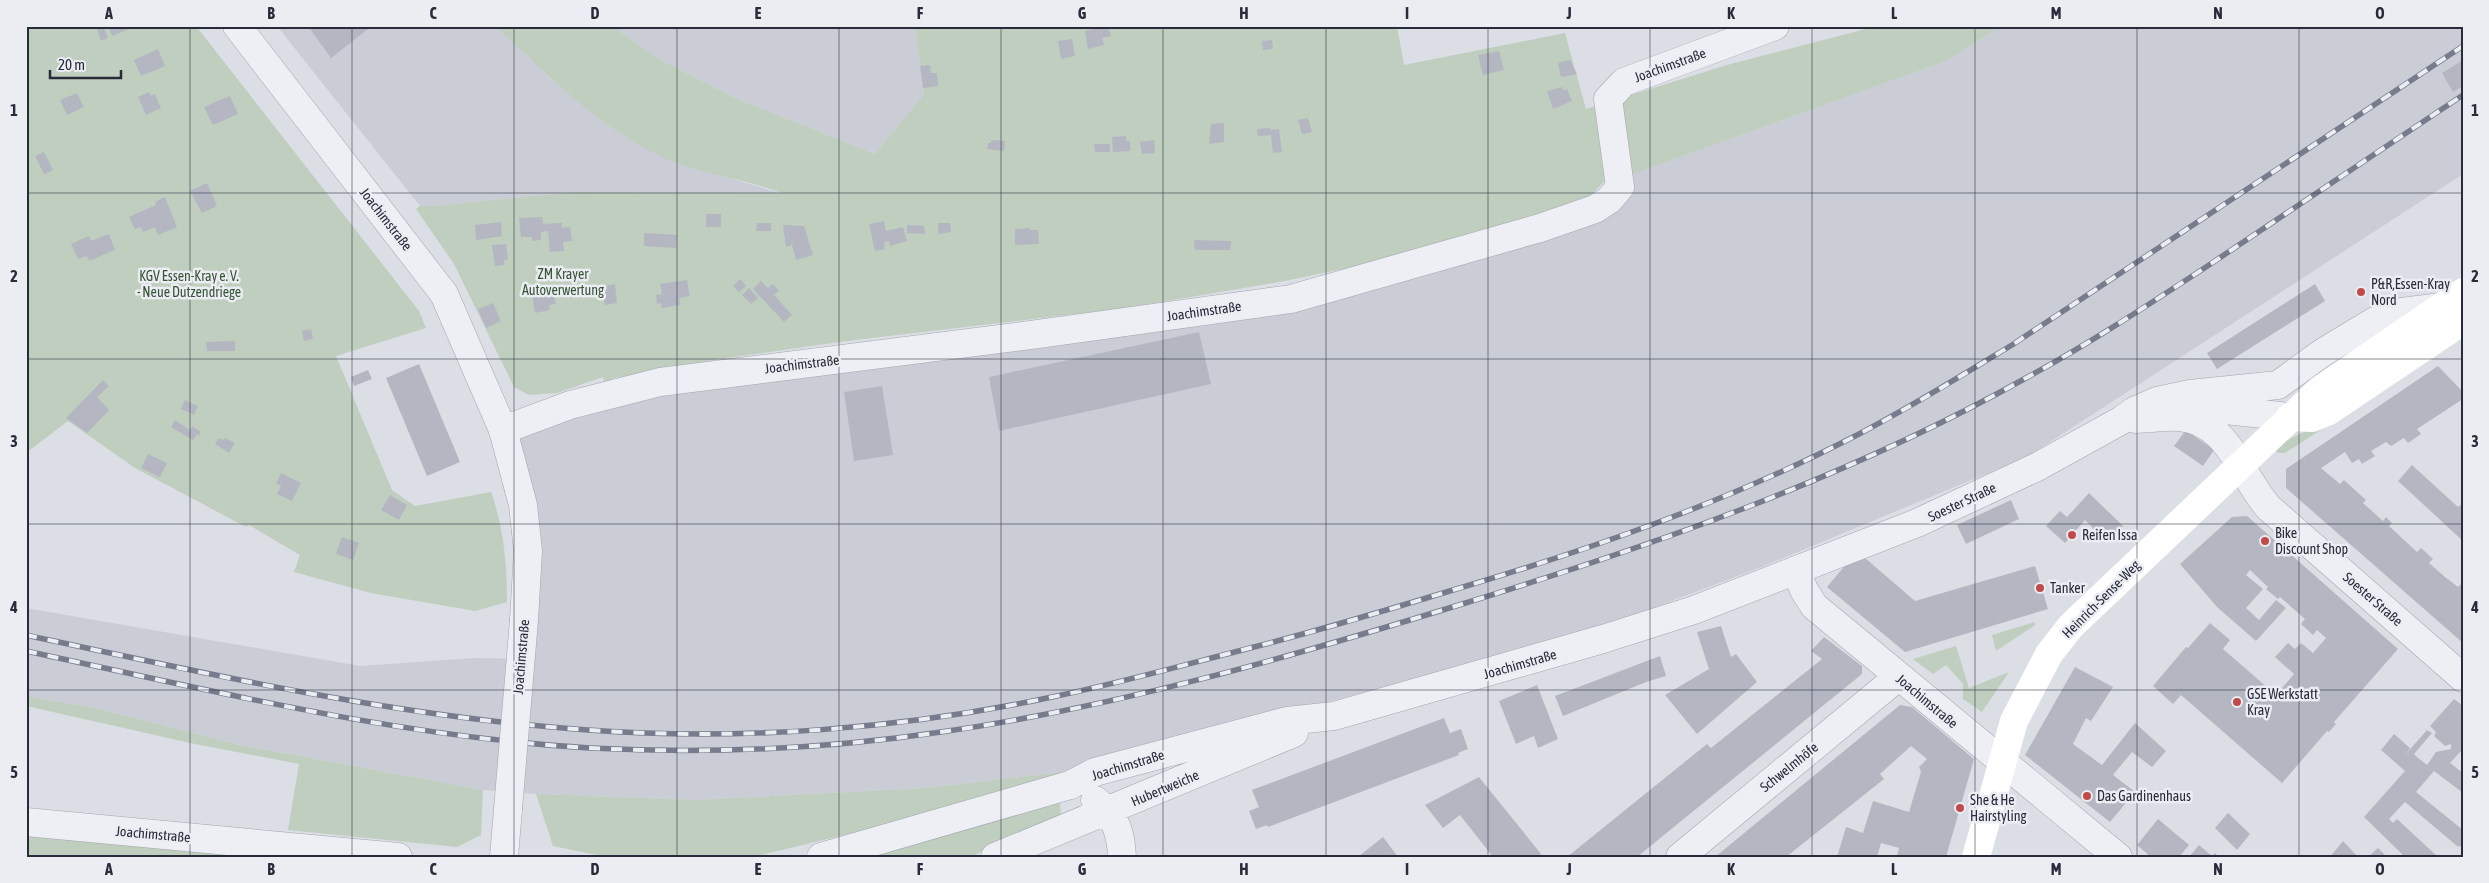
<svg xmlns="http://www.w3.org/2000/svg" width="2489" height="883" font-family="'Asap Condensed',sans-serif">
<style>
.built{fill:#cacdd6}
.green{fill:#bfcebe}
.building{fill:#b4b7c1}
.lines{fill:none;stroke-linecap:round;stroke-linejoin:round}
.minor-casing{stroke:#a2a5ae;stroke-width:29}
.tertiary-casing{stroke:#a2a5ae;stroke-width:29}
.minor{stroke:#eeeff4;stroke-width:28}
.tertiary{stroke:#eeeff4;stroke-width:28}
.secondary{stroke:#fff;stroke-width:28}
.rail-casing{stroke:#777c8d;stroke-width:5.5}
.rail{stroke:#ebedf3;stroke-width:4;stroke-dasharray:11;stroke-linecap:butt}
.tertiary-bridge-casing{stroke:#a2a5ae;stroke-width:29;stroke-linecap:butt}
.tertiary-bridge{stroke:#eeeff4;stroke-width:28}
.grid{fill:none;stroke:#272b3a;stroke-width:1;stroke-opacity:0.55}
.poi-dot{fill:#c14b4a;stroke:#ebedf3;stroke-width:2}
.labels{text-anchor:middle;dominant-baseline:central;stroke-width:5;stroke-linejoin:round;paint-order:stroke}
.street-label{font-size:14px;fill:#272b3a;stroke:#ebedf3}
.park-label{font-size:14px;fill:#365436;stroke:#ebedf3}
.poi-label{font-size:14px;fill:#272b3a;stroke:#ebedf3;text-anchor:start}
.neatline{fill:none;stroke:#272b3a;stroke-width:2}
.grid-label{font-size:16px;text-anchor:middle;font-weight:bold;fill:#272b3a}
</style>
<rect width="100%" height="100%" fill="#dcdee5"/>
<!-- built -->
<path class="built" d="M277,26H495L550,78L607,124L640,145L672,161L783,194L573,192L434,206H420Z
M612,26H915L924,94L875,154L735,98L659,59Z
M2001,26H2463V174L2027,457L1764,566L1595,630L1072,771L926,788L695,800L536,794L483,790L235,744L96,708L26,696V608L360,666L474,658L534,659L512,434L671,390L1289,305L1629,189L1633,174L1946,61Z"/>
<!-- green -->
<path class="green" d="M26,26H196L419,311L426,328L336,356L392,490L415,506L491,492C504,529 507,564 507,602L475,611L371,593L294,572L300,555L249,525L246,527L135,468L68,421L26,453Z
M495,26H612L659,59L735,98L875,154L924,94L915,26H1397L1404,65L1565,33L1586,109L1727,65L1877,26H2001L1946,61L1633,174L1607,179L1584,201L1357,266L1285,281L1125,308L847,341L720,359L614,378L604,382L603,377L557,393L529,395L514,387L454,264L416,209L420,206H434L573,192L781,193C746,179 706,175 671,161C603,132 548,76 495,26Z
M2321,424L2324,428L2285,453H2279L2270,448Z
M2035,622V625L1996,651L1992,635Z
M1956,646L1969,688L2009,672L1982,712L1963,699V684L1946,665L1933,674L1913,659Z
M26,696L96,708L235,744L483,790L481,835L457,847L288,830L299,764L195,744L26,706Z
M1072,771L939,812L753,857H607L553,846L536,794L695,800L926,788Z
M1060,802L1061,821L969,857H846Z
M26,832L275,857H44L26,854Z"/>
<!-- building -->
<path class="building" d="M96,26H103L108,38L101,41Z
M108,26H136L112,36Z
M308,26H372L331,58Z
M1103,26H1108L1111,36L1102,38L1104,45L1088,49L1085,31Z
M1072,39L1075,56L1061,59L1058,41Z
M1272,40L1273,49L1263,50L1262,41Z
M158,49L165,66L141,76L134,60Z
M1499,51L1504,70L1483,75L1478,55Z
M1570,60L1577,74L1561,77L1558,63Z
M2463,60V86L2453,92L2442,73Z
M930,65L931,73H937L938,86L923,88L920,66Z
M1562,87L1563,90L1567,89L1572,101L1553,109L1547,91Z
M149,92L151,96L155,94L161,108L146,115L138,97Z
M77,93L84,107L67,115L60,100Z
M230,96L238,114L213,125L204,107Z
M1308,118L1312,132L1302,134L1298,120Z
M1224,123V142L1209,144L1211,124Z
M1270,128L1271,130L1279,129L1282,152L1273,153L1271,135L1258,136L1257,129Z
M1126,136V141H1130V151L1113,152L1112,137Z
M991,140L1005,141L1004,151L987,149L988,143H991Z
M1154,140L1155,153L1142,154L1140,142Z
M1094,144H1110V152H1095Z
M44,152L53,170L44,174L35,156Z
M207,183L217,206L202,213L190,191Z
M165,197L177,227L158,235L155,227L143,232L141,227L135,229L129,217L156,205L155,202Z
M706,214H721V227H706Z
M542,217L543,224L562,223V228L570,227L572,241L563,242L564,251L550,252L548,231L541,232V240L532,241V237H521L519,218Z
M884,221L886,231L903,227L907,241L890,246L889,241L884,242L885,249L875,251L869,224Z
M501,222L502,236L476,240L475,225Z
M757,223H771V231H756Z
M938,223H950L951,232L938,234Z
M783,225L804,226L813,255L796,260L792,245L786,247Z
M907,225L924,226L925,234L907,233Z
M1030,228V230H1038L1039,244L1015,245V229Z
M644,233L677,235L676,248L644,246Z
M109,234L115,250L89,261L87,256L78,259L71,244L89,236L91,241Z
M1194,240L1231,241L1230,250H1195Z
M506,244L508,259L504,260V265L495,266L492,245Z
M740,279L746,286L739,292L733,286Z
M687,280L690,296L679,298L680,305L662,308L661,303L657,304L656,295L662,294L660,284Z
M761,281L768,288L773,284L779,291L774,295L792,315L784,322L753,289Z
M615,284L617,303L605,305L602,286Z
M2315,284L2325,301L2217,369L2207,353Z
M749,288L758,298L751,304L742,295Z
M548,291H553L556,304L549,305L550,310L535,313L532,294Z
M493,303L501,321L486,328L478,309Z
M311,329L313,339L304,341L302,331Z
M1199,332L1211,384L999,431L989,377Z
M235,341V351H207L206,342Z
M419,364L460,462L427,476L386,378Z
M2438,366L2463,392V399L2417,429L2421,434L2408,443L2404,438L2391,446L2386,442L2371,451L2375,456L2362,464L2359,459L2352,463L2345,452L2321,468L2340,484L2344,480L2366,500L2363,503L2383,521L2386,517L2392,523L2389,526L2417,552L2421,548L2433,559L2429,563L2445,577L2458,587L2463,582V643L2286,488V469Z
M368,370L372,379L354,386L351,377Z
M103,380L109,386L97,397L109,410L87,433L66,418Z
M882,386L893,455L854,461L844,392Z
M185,400L198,406L194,415L181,409Z
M175,420L190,430L192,426L201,432L199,436L197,434L193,440L171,427Z
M2186,430L2214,450L2203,466L2174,446Z
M219,438L223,440L225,438L235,443L229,453L215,444Z
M148,454L167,463L160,477L141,468Z
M2412,465L2458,507L2463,503V541L2398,481Z
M281,473L301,483L292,501L277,494L281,486L276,483Z
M2089,493L2123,526L2107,542L2085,520L2065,543L2046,526L2060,511L2067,517Z
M390,495L407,505L399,520L381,510Z
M2011,500L2019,519L1966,544L1957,525Z
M2247,516L2398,649L2334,722L2336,724L2329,732L2327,731L2282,783L2181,695L2173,704L2153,686L2186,647L2188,648L2210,623L2230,640L2223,649L2276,695L2294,674L2275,657L2288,643L2295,649L2301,643L2313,653L2326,638L2317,630L2313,635L2301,624L2305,619L2280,597L2278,599L2266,589L2268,587L2250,570L2246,575L2263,589L2246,608L2259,620L2276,600L2286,608L2256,641L2217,607L2180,564L2232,517Z
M342,537L359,543L353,560L336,554Z
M1865,558L1915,601L2035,566L2048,609L1905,652L1827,587L1848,562Z
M1721,626L1731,657L1736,654L1757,682L1697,734L1665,695L1709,669L1697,632Z
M1824,637L1862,666V674L1637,857H1567L1707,744L1711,748L1822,659L1811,651Z
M1660,656L1666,676L1646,682L1563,716L1555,696Z
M2075,667L2113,687L2091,721L2086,718L2073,744L2102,765L2135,723L2166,751L2152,767L2132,752L2113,775L2135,792L2110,822L2025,755Z
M1537,685L1558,739L1538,748L1534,736L1516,744L1499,701Z
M2454,699L2463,706V752L2461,751L2450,763L2463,773V793L2434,771L2416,792L2463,830V847L2457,846L2405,802L2389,819L2393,823L2397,819L2438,857H2405L2364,817L2405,771L2381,750L2394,734L2410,748L2405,755L2427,730L2432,733L2414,754L2417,757L2427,765L2436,752L2451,749V744L2445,746L2434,736L2436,732L2430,726Z
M1900,705L1912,707L1974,759L1946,857H1897L1899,848L1881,843L1877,857H1837L1846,827L1863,833L1873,801L1909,812L1921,772L1919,767L1927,759L1911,746L1880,774L1884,779L1786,857H1715Z
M1444,718L1450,733L1461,729L1468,749L1458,753L1459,755L1268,827L1267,825L1256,829L1249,811L1259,807L1252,790Z
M1479,777L1541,854L1538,857H1493L1460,815L1443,828L1425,805Z
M2228,813L2250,834L2237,850L2215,828Z
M2158,819L2189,845L2179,857H2151L2137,845Z
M1383,837L1398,857H1358Z
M2343,841L2358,857H2330Z
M2199,845L2212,856L2215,853L2219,857H2189Z
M2378,848L2387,857H2368Z"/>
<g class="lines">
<!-- minor casing -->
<g class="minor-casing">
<path id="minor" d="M2187,406L2290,417
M2136,419C2150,419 2165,416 2179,417C2230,421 2240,476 2269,508L2463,678
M503,430L570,405L660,382L1038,334L1291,299L1540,228L1595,209L1609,200L1620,187L1608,99L1624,82L1775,26
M1796,570L1804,590L1814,606L2118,857
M1070,785L1095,772L1287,721L1334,716L1603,639L1694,610L1917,523L2037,467L2122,420L2134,411L2157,401L2190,394L2278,385L2322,353L2375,321L2402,312L2441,307
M1095,800C1115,815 1121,832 1122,857
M995,857L1294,733
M1680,857L1898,677"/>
</g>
<!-- tertiary casing -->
<g class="tertiary-casing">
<path id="tertiary" d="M237,26L444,294L503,430L523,505L528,551L524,620
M26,822L398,857
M504,857L508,809
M821,857L1070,785"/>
</g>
<!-- minor -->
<use href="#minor" class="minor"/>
<!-- tertiary -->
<use href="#tertiary" class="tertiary"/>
<!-- secondary -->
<path class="secondary" d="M2290,417L2312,418L2329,411L2463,321
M1976,857L2014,721L2049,654L2071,626L2321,389L2463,292"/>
<!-- rail casing -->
<g class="rail-casing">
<path id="rail" d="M26,635C212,675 398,717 588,730C742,741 902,729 1052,697C1120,683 1187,664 1254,647C1321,630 1387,610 1453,590C1592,549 1730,501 1859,434C1911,407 1961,376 2012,345L2463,46
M26,651C213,691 400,737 590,748C707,754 826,749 941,732C1117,707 1290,657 1459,605C1655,545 1847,478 2026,378C2087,345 2145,307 2203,269C2290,211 2376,153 2463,95"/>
</g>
<!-- rail -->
<use href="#rail" class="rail"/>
<!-- tertiary-bridge casing -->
<g class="tertiary-bridge-casing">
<path id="tertiary-bridge" d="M508,809L524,620"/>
</g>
<!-- tertiary-bridge -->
<use href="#tertiary-bridge" class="tertiary-bridge"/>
</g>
<!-- grid -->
<path class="grid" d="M190,26V857M352,26V857M514,26V857M677,26V857M839,26V857M1001,26V857M1163,26V857M1326,26V857M1488,26V857M1650,26V857M1812,26V857M1975,26V857M2137,26V857M2299,26V857M26,193H2463M26,359H2463M26,524H2463M26,690H2463"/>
<!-- markers -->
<g class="poi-dot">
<circle cx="2361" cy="292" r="5"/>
<circle cx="2072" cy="535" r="5"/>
<circle cx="2265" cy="541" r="5"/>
<circle cx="2040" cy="588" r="5"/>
<circle cx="2237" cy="702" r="5"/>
<circle cx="2087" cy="796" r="5"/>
<circle cx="1960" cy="808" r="5"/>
</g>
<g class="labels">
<!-- street labels -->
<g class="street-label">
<text transform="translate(1670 65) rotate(-20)">Joachimstraße</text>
<text transform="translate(386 219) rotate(52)">Joachimstraße</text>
<text transform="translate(1204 311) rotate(-8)">Joachimstraße</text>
<text transform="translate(802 364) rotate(-7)">Joachimstraße</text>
<text transform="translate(1962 502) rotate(-25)">Soester Straße</text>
<text transform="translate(2101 599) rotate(-45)">Heinrich-Sense-Weg</text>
<text transform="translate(2373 599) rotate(41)">Soester Straße</text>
<text transform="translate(521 657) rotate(-85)">Joachimstraße</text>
<text transform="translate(1520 664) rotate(-16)">Joachimstraße</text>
<text transform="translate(1927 701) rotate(40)">Joachimstraße</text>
<text transform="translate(1128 765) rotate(-17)">Joachimstraße</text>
<text transform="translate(1789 767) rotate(-39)">Schwelmhöfe</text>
<text transform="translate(1165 788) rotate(-23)">Hubertweiche</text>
<text transform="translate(153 834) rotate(5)">Joachimstraße</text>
</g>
<!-- park labels -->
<g class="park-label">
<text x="563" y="274">ZM Krayer<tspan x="563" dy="16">Autoverwertung</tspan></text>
<text x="189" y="276">KGV Essen-Kray e. V.<tspan x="189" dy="16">- Neue Dutzendriege</tspan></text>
</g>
<!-- poi labels -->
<g class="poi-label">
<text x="2371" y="284">P&amp;R,Essen-Kray<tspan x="2371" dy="16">Nord</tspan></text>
<text x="2275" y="533">Bike<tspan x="2275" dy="16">Discount Shop</tspan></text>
<text x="2082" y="535">Reifen Issa</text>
<text x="2050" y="588">Tanker</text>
<text x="2247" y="694">GSE Werkstatt<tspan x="2247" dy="16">Kray</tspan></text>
<text x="2097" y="796">Das Gardinenhaus</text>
<text x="1970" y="800">She &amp; He<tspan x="1970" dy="16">Hairstyling</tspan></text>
</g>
</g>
<!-- border -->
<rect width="2489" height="883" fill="none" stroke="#ebedf3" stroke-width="55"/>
<!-- scale -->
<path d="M50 70v8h71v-8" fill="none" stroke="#272b3a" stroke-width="2.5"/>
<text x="58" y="70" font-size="15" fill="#272b3a" stroke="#ebedf3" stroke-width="4" paint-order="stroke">20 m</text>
<rect x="28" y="28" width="2434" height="828" class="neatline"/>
<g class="grid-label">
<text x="109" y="19">A</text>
<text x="271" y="19">B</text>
<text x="433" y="19">C</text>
<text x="595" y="19">D</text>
<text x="758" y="19">E</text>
<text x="920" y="19">F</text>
<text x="1082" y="19">G</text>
<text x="1244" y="19">H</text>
<text x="1407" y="19">I</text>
<text x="1569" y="19">J</text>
<text x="1731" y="19">K</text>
<text x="1894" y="19">L</text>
<text x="2056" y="19">M</text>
<text x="2218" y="19">N</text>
<text x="2380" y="19">O</text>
<text x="14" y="116">1</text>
<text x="2475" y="116">1</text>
<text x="14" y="282">2</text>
<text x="2475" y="282">2</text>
<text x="14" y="447">3</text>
<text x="2475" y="447">3</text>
<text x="14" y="613">4</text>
<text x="2475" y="613">4</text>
<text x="14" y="778">5</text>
<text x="2475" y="778">5</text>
<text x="109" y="875">A</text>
<text x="271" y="875">B</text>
<text x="433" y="875">C</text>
<text x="595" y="875">D</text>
<text x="758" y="875">E</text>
<text x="920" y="875">F</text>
<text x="1082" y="875">G</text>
<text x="1244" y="875">H</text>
<text x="1407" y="875">I</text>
<text x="1569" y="875">J</text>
<text x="1731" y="875">K</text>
<text x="1894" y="875">L</text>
<text x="2056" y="875">M</text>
<text x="2218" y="875">N</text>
<text x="2380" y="875">O</text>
</g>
</svg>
